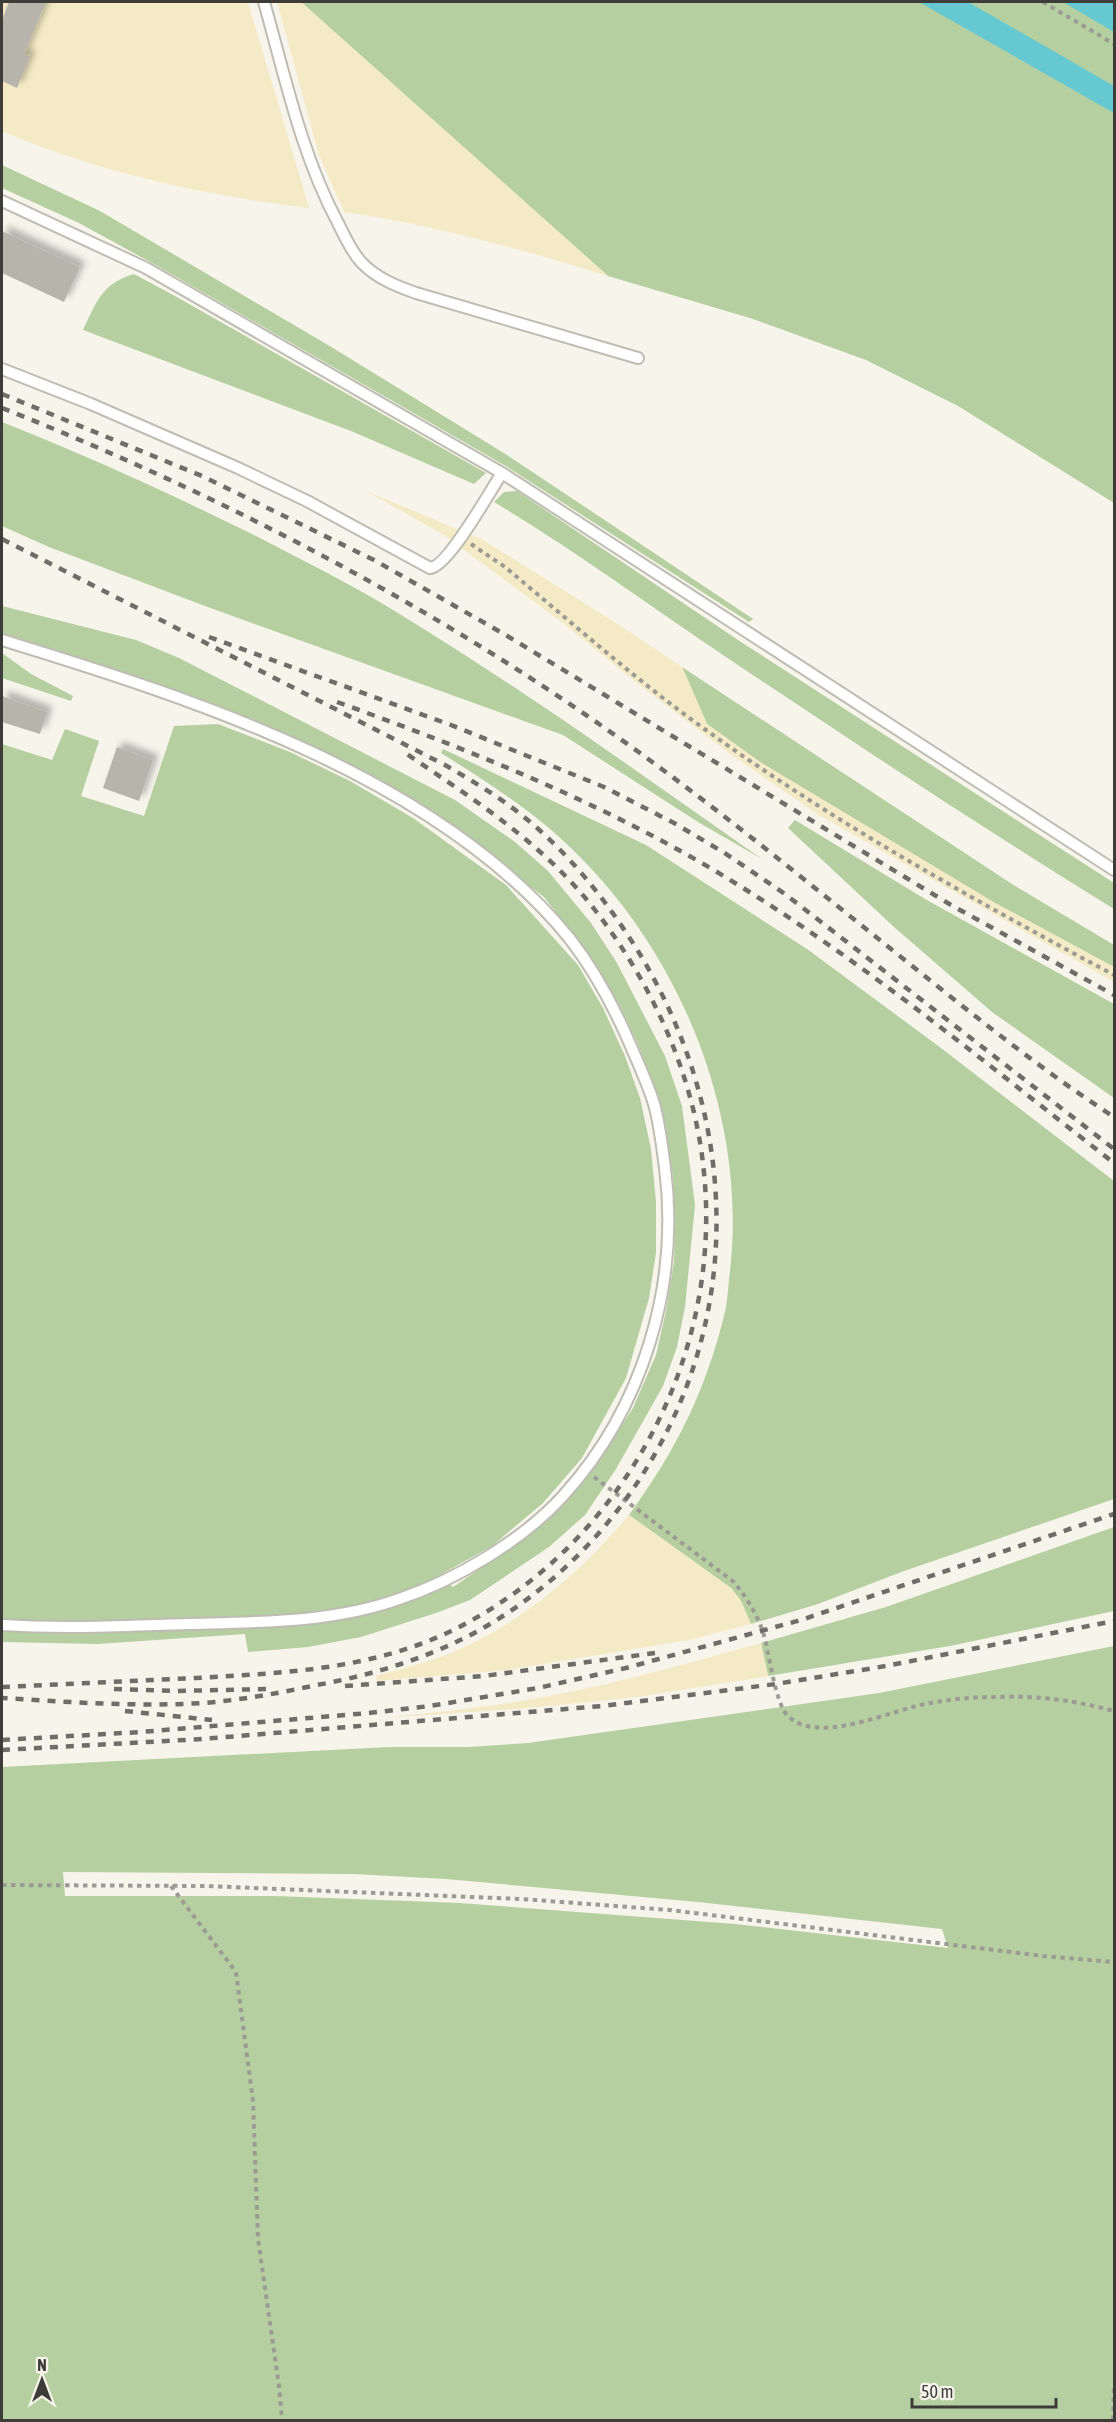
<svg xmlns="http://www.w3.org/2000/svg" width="1116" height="2422" font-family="'Asap Condensed',sans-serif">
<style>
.green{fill:#b5cfa1;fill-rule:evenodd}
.sand{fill:#f4eac5}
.water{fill:#66c8d1}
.building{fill:#b7b4ab;filter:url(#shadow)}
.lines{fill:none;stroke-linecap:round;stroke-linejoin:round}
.service-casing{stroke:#bebcb3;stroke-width:14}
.path{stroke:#9c9a94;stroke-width:4;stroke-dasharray:4.5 4.5;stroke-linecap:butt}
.service{stroke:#fff;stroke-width:10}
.rail{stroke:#6f6d68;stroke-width:4.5;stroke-dasharray:8 8;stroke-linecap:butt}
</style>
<defs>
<filter id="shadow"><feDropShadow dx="5.5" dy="-5.5" stdDeviation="3" flood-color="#0004"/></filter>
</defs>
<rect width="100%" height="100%" fill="#f7f4eb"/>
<!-- green -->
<path class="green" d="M301,2H1114V503L958,406L866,360L750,318L608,276Z
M2,165L100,211L333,348L507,455L753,619L749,622L504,465L152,263L79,223L2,188Z
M134,274L175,296L486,473L474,484L351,431L83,330C96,303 102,283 134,274Z
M2,422C88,456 171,494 254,535C302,560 351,584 398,613C523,689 642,775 762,859L698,822L563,735L205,606L49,547L2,526Z
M517,491L741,642L1114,883V909C984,829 856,744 729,659C650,606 574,550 494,502L504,492Z
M2,606L136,640L179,658L455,800L515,842L548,871L591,923L617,963L665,1056L682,1106L695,1205L685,1307L677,1347L663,1386L616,1469L585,1515L549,1547L470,1600L436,1613L361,1637L308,1647L248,1652L245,1634L97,1644L2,1642V744L52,760L65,729L99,741L81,796L144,816L174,726L218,724L290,752L350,781L413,818L506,885L578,965L603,1008L625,1056L640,1098L651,1149L656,1202V1253L649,1298L626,1378L582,1458L543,1503L492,1546L438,1576L453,1587L530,1535L570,1497L608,1447L633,1408L656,1355L666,1311L674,1262L675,1226L673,1177L666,1128L638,1044L619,1004L594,961L544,897L445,822L321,752L270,727L56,650L2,633Z
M2,653L31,674L73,696L71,701L2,678Z
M682,667L1015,886L1114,945V967L995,903L760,762L707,724Z
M443,749L646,845L807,949L937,1045L1114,1181V1499L904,1571L818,1604L751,1624L741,1601L731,1588L629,1515C677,1449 706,1390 725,1312C728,1299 728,1285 730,1271C747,1122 685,962 579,856C538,814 490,784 441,753Z
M795,820L925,899L1114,1004V1098L992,1012L894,927L788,828Z
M1114,1527V1611L950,1646L768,1676L761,1643L886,1607Z
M1114,1646V2420H2V1767L389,1747H469L528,1743L879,1693ZM63,1872L354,1874L446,1879L698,1902L942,1929L948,1948L735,1924L460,1903L275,1896H65Z"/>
<!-- sand -->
<path class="sand" d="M2,2H248L309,208C207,196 97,172 2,131Z
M277,2H301L608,276C521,249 434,225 344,212L319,155Z
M366,491L483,540L616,623L682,667L707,724L760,762L995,903L1114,967V982L817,814L729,753L637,683L564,624L444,535Z
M629,1515L731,1588L741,1601L751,1624L689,1640L507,1670L377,1681L376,1676C397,1670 420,1664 441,1657C516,1629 579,1574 629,1515Z
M761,1643L768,1676L638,1697L530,1708L384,1718C423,1713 463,1710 502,1704C590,1691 676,1667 761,1643Z"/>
<!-- water -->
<path class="water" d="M919,2H968L1114,86V113Z
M1063,2H1114V32Z"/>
<!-- building -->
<path class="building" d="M9,2H46L24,54L30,56L17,88L2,81V20Z
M2,231L80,267L64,302L2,273Z
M2,696L47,712L40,734L2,722Z
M117,747L153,760L139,801L103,788Z"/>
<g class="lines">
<!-- service casing -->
<g class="service-casing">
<path id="service" d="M264,2C285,76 301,154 338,223C344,235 351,251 361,262C376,278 396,286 416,293L638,358
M2,201L146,268L502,473L1114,870
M2,369L91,404L238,468L307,501L430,568C448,567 490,491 502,473
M2,640C194,699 439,777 570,939C595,971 614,1007 630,1044C638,1063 648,1084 654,1104C660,1125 662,1147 665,1168C680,1285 643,1408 563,1496C523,1540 456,1580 399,1599C332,1623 258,1622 187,1624C125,1626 64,1629 2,1625"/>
</g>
<!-- path -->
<path class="path" d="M1043,2L1114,44
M471,544L505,567C570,621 637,681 706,730C835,823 974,900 1114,975
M594,1477L734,1582C746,1597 757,1614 763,1632C769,1652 775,1702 787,1715C817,1747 893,1709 930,1703C952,1699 975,1697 998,1697C1037,1695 1077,1701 1114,1711
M2,1885L206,1886L521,1899L670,1910L1043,1956L1114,1962
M171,1886L236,1972L253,2101L258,2239L279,2386L282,2420
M1113,2420L1114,2385"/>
<!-- service -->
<use href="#service" class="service"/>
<!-- rail -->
<path class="rail" d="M2,394L202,476L374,560L504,634L951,905L1114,995
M2,408C232,499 455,617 655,764C739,826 820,892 901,957C971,1013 1040,1069 1114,1117
M2,539L445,765C474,782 503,799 529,821C573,858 608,903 638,951C732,1105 746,1292 656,1452C614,1527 553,1589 478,1631C428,1658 373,1675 317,1685C279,1693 242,1700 203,1703C136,1707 68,1702 2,1698
M209,637L451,725L604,787L674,823L723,852L785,894L1114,1149
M337,702C467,749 593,799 712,869C855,954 984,1062 1114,1163
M345,1686L484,1676L655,1653
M2,1687C66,1684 131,1681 196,1678C282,1673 367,1670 447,1633C618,1552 723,1361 704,1173C695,1077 653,985 595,910C543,843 473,799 404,752
M114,1689L177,1691L267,1689
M125,1711L212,1720
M2,1740L141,1732L369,1713L430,1706L538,1688L626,1668L801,1620L1114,1514
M2,1750L202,1739L602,1706L776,1684L886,1666L1114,1621"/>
</g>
<!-- border -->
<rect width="1116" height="2422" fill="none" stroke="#3d3c38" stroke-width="6"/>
<!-- north arrow -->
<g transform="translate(42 2380)" stroke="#f7f4eb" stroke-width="4.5" paint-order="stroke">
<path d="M0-4.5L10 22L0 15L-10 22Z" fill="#3d3c38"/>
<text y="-9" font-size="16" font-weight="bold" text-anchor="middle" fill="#3d3c38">N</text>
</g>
<!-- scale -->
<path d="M912 2398v9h144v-9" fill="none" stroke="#3d3c38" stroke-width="3"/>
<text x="921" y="2398" font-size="18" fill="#3d3c38" stroke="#f7f4eb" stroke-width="4.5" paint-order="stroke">50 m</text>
</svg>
